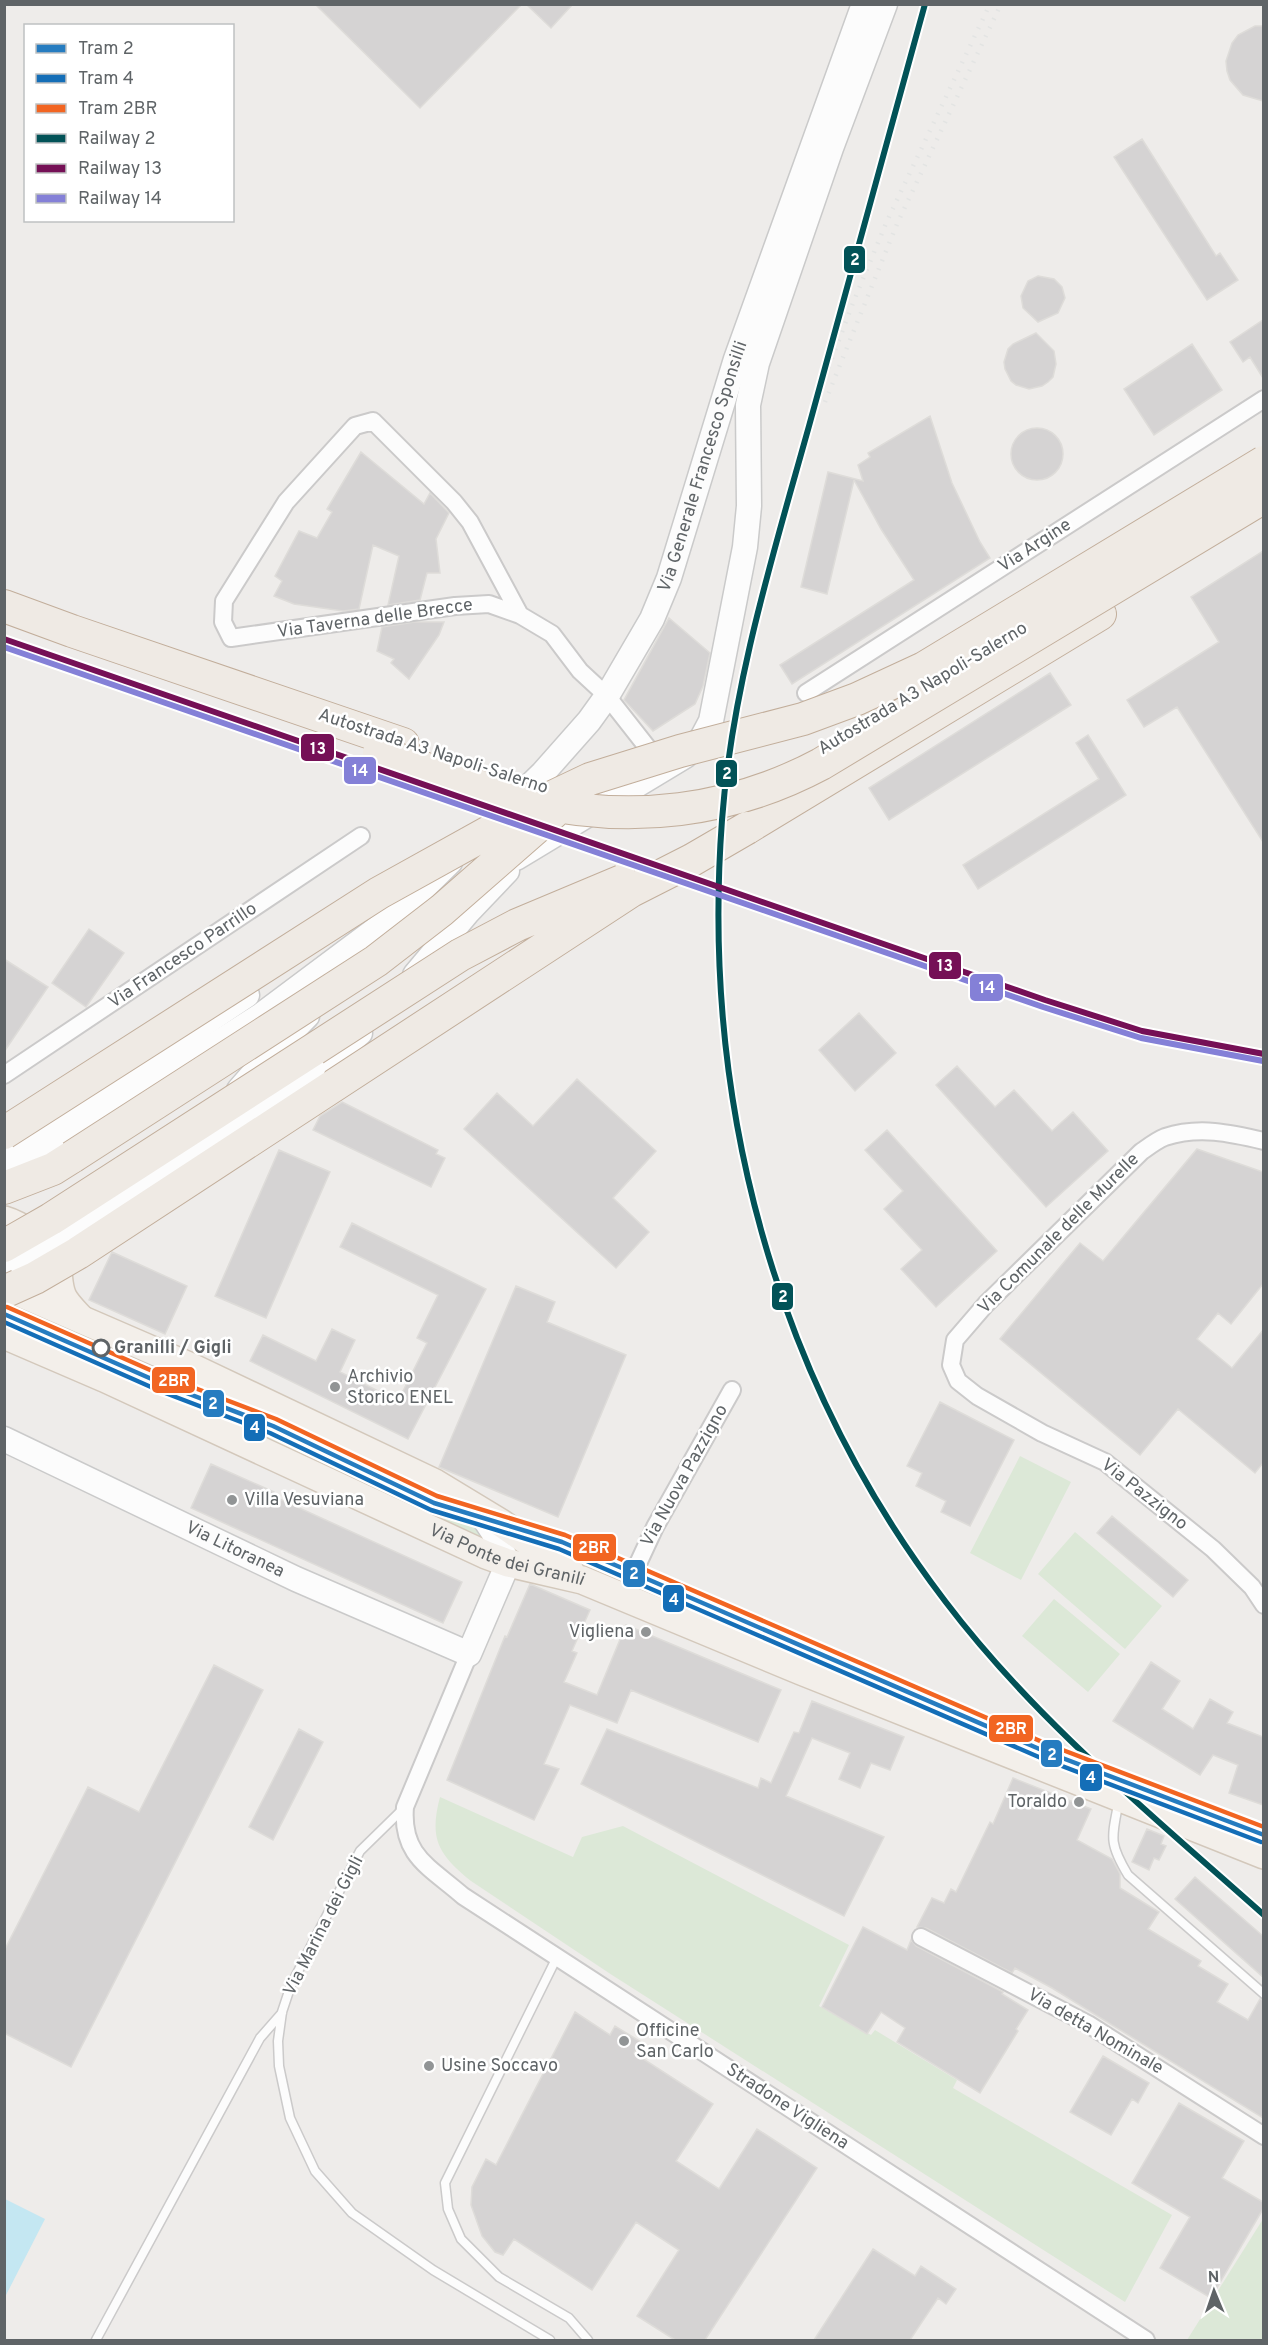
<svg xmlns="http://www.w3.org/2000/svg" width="1268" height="2345" font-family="Overpass,sans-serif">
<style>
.green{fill:#dce8d7}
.water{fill:#c4e7f2}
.building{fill:#d5d3d3;stroke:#dedcd9;stroke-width:1.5}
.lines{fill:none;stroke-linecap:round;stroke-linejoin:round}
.lane-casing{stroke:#cbcaca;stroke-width:11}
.street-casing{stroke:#cbcaca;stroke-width:20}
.secondary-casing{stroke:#cacaca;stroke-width:27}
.primary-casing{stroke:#d3c8bb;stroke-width:30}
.highway-casing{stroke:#c2ae9b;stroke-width:34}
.lane{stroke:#fcfcfc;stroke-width:8}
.street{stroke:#fcfcfc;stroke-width:16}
.secondary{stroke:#fcfcfc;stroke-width:24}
.primary{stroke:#f3efea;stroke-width:27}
.highway{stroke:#efeae4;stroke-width:32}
.rail{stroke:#e3e4e3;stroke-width:4.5;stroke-dasharray:1.5 8;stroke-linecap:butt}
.secondary-bridge-casing{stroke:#cacaca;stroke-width:27;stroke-linecap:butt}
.highway-bridge-casing{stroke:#c2ae9b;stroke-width:34;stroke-linecap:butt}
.secondary-bridge{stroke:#fcfcfc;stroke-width:24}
.highway-bridge{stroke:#efeae4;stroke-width:32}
.rail-1-casing{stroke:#fff;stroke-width:10}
.rail-2-casing{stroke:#fff;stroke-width:10}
.rail-3-casing{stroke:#fff;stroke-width:10}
.rail-1{stroke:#025257;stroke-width:6}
.rail-2{stroke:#751056;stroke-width:6}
.rail-3{stroke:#8480d7;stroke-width:6}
.tram-1-casing{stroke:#fff;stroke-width:9}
.tram-2-casing{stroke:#fff;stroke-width:9}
.tram-3-casing{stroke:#fff;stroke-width:9}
.tram-1{stroke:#267cc0;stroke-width:4.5}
.tram-2{stroke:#146eb7;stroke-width:4.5}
.tram-3{stroke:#f26522;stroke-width:4.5}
.stop-dot{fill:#fff;stroke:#5f6467;stroke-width:3}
.poi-dot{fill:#919495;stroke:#fff;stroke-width:2}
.labels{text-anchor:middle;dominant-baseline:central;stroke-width:5;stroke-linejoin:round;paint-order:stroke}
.street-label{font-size:18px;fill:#5f6467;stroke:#fff}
.stop-label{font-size:18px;font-weight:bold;fill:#5f6467;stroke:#fff;text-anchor:start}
.poi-label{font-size:18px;fill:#5f6467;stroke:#fff;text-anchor:start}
.line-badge{stroke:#fff;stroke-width:2}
.badge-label{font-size:16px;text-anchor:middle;font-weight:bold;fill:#fff}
</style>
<rect width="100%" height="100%" fill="#eeecea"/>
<!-- green -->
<path class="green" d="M231,1413L287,1434L327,1455L323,1463L228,1419Z
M1020,1456L1071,1482L1021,1580L970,1553Z
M336,1460L438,1508L467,1517L477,1527L485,1542L331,1469Z
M1075,1532L1162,1606L1125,1649L1038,1574Z
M1054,1599L1120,1654L1088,1692L1022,1636Z
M440,1797L573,1857L582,1837L623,1826L849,1945L819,2006L871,2035L875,2030L957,2080L953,2088L1172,2215L1125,2302L612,1975L471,1881C438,1854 429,1839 440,1797Z
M1263,2219V2340H1187Z"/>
<!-- water -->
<path class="water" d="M5,2199L45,2219L5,2297Z"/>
<!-- building -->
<path class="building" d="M315,4H522L420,108Z
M526,4H573L551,28Z
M1255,26H1263V101L1243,95L1230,80L1227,71L1226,61L1232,43L1238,35Z
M1142,139L1216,256L1220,253L1238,280L1207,300L1114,157Z
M1038,276L1054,279L1062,287L1065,298L1058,313L1038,322L1023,308L1021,296L1028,281Z
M1263,320V378L1250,357L1243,362L1230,342Z
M1036,333L1054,351L1056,364L1053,377L1048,382L1042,386L1029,389L1016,385L1011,381L1005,369L1004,362L1008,349L1013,344Z
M1192,344L1222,390L1154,435L1124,389Z
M930,416L952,483L980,542L990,558L792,684L780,665L914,580L881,529L854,480L827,594L801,587L828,472L863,481L858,465L870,457L868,453Z
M1011 454a26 26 0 1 1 52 0a26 26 0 1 1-52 0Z
M361,452L424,504L430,493L449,513L436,539L440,573H427L420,600L388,605L399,556L373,545L359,609L343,611L294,604L274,596L282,581L275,576L299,531L317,538L332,512L327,509Z
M1263,551V842L1177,707L1144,727L1127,700L1219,642L1191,597Z
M669,618L710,653L703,686L695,704L653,731L624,700Z
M414,622H444L439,635L409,679L391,663L394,659L377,651L382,627Z
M1050,673L1071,705L889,820L869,788Z
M1088,735L1126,795L978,889L963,865L1099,779L1076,743Z
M89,929L124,953L86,1007L52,983Z
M4,959L48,987L4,1052Z
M859,1013L896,1053L855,1091L819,1050Z
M957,1066L995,1107L1014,1090L1052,1131L1073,1112L1108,1151L1046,1207L936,1085Z
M577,1079L656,1151L613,1198L649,1232L616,1268L464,1129L497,1093L533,1126Z
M342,1102L438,1150L436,1154L445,1158L431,1187L313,1130L320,1116Z
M887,1130L997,1251L936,1307L901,1269L922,1250L884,1209L903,1191L865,1150Z
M1197,1149L1263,1172V1284L1231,1324L1218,1313L1197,1339L1232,1368L1263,1330V1463L1255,1473L1178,1409L1140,1455L1000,1339L1080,1243L1103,1261Z
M279,1150L330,1172L266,1318L215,1296Z
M352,1223L486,1289L408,1439L250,1361L263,1335L316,1361L332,1329L355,1340L340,1372L398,1401L427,1343L417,1338L438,1295L340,1247Z
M112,1252L187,1286L165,1334L89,1300Z
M516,1286L555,1302L547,1322L626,1355L558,1517L439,1467Z
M940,1402L1014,1440L970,1526L941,1512L946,1501L916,1486L922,1473L907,1466Z
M211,1464L274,1492L273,1496L462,1582L443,1623L191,1508Z
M1112,1516L1188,1580L1173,1597L1097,1533Z
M530,1584L590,1610L572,1651L577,1653L564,1682L597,1695L626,1625L781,1690L758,1742L631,1690L617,1723L570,1705L544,1764L559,1769L534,1820L447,1780L505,1636L507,1637Z
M1151,1662L1180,1681L1162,1709L1193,1729L1210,1699L1233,1712L1227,1723L1263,1737V1805L1229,1793L1238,1765L1213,1755L1200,1775L1113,1721Z
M214,1665L263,1690L71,2067L4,2033V1951L88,1787L139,1812Z
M812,1701L904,1737L890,1770L871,1763L860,1788L839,1779L850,1753L812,1738L786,1796L884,1837L844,1916L581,1784L607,1729L758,1788L761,1778L771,1783L794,1732L799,1733Z
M299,1729L323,1742L273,1840L249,1827Z
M1013,1778L1091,1809L1077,1840L1112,1859L1120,1874V1888L1159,1912L1148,1929L1201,1961L1198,1966L1228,1984L1217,2002L1248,2020L1260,1999L1263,2000V2118L1052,1988L1015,1968L1012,1973L926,1928L917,1927L932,1898L944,1903L951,1889L956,1892L990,1822L993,1824Z
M1147,1829L1164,1836L1161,1844L1166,1846L1159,1860L1154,1858L1149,1870L1132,1862Z
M1195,1877L1263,1936V1977L1175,1899Z
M863,1927L907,1950L911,1940L916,1946L1003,1992L1002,1994L1028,2010L1016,2029L1018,2031L980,2093L897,2042L905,2028L881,2012L867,2034L822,2007Z
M575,2012L610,2035L615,2026L641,2042L634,2053L713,2104L676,2161L719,2189L757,2129L817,2168L705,2340H675L637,2316L679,2250L636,2222L592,2290L514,2239L503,2255L495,2252L482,2236L471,2205L472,2187L486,2159L496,2165Z
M1103,2056L1149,2083L1138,2103L1132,2099L1111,2135L1070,2112Z
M1179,2103L1244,2141L1222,2178L1263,2202V2209L1211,2298L1160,2268L1190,2217L1132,2183Z
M873,2249L915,2276L921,2266L956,2289L946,2304L938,2298L910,2340H814Z"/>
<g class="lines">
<!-- lane casing -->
<g class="lane-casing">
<path id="lane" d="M1119,1800C1112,1837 1108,1842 1128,1875L1264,1994
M405,1807L360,1851L291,1985L282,2012L278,2041L279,2066L290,2118L315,2171L352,2213L433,2270L550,2340
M557,1957L445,2183L448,2209L461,2239L499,2277L569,2318L588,2340
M96,2340L260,2038L282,2013"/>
</g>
<!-- street casing -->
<g class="street-casing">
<path id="street" d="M520,615L470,522L454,502L373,421L355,426L286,502L224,601L223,622L231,638L455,606L489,604L520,615L552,634L580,671L607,696L658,761
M806,693L1264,399
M4,1075L361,836
M1264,1141C1230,1133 1199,1126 1165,1137C1157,1140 1148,1147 1141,1152L986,1304L955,1340L951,1365L958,1381L977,1396L1042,1433L1105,1462L1213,1549L1252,1587L1264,1605
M623,1596L655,1527L732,1390
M469,1654L405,1807C401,1856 430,1867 463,1896L1146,2340
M921,1937L1088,2024L1264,2136"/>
</g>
<!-- secondary casing -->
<g class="secondary-casing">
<g id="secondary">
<path id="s1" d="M508,807L543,773L589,721L607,696L652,619L669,578L736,359L864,4"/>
<path d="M516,858L685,756L702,738L711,721L745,547L749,506L748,405L757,363L831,148L885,4"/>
<path d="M415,975L467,913L507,871"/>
<path d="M313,1069L335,1055L360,1033"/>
<path d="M239,1090L273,1051L307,1016"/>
<path d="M4,1154L31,1140L247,995"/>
<path d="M4,1174L53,1147L260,1016L399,912L450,862"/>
<path d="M4,1270L21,1263"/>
<path id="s2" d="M4,1439L296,1579L469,1654L508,1563"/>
<path d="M478,1509L493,1532L508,1563"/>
</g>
</g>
<!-- primary casing -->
<g class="primary-casing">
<g id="primary">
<path d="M4,1220C21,1225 48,1243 55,1260C60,1272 57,1285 63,1297C67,1305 75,1312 81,1319"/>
<path d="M4,1286L191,1367L435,1483L501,1523L570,1571"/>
<path id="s3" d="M4,1335L104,1378L486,1555L508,1563L582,1580L801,1671L1264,1855"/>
</g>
</g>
<!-- highway casing -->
<g class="highway-casing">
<path id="highway" d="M4,606L72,631L403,744
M747,828L1100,614
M4,1188L53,1169L72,1157"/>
</g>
<!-- lane -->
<use href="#lane" class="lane"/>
<!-- street -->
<use href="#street" class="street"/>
<!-- secondary -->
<use href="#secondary" class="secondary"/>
<!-- primary -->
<use href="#primary" class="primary"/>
<!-- highway -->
<use href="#highway" class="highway"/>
<!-- rail -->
<path class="rail" d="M825,402L897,224L1001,4
M815,403L853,303L887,221L990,4"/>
<!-- secondary-bridge casing -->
<g class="secondary-bridge-casing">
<path id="secondary-bridge" d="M21,1263L116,1203L313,1069"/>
</g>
<!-- highway-bridge casing -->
<g class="highway-bridge-casing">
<path id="highway-bridge" d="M379,753C429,769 479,789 531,801C631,824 731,812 821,764L1264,497
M4,1133L379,893L550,798L590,779L680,751L803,719L857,699L924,668L1264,462
M72,1157L376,961L442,910L554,812
M4,1246L51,1219L460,955L517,925L622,881
M4,1292L35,1278L78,1253L631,891L692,860L747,828"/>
</g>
<!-- secondary-bridge -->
<use href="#secondary-bridge" class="secondary-bridge"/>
<!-- highway-bridge -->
<use href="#highway-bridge" class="highway-bridge"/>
<!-- rail-1 casing -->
<g class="rail-1-casing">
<path id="rail-1" d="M925,4C886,145 848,285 809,426C773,555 732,686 722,820C701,1100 774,1377 945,1601C1035,1720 1153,1816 1264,1915"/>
</g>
<!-- rail-2 casing -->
<g class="rail-2-casing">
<path id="rail-2" d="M4,639L1045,1000L1142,1031L1264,1054"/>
</g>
<!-- rail-3 casing -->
<g class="rail-3-casing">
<path id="rail-3" d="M4,647L1043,1007L1141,1038L1263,1061"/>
</g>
<!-- rail-1 -->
<use href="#rail-1" class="rail-1"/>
<!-- rail-2 -->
<use href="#rail-2" class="rail-2"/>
<!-- rail-3 -->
<use href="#rail-3" class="rail-3"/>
<!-- tram-1 casing -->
<g class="tram-1-casing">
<path id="tram-1" d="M4,1314L163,1384L273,1426L434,1503L562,1542L1044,1751L1264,1835"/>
</g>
<!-- tram-2 casing -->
<g class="tram-2-casing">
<path id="tram-2" d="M4,1322L160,1391L270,1433L431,1510L559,1549L1041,1758L1261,1842"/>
</g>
<!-- tram-3 casing -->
<g class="tram-3-casing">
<path id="tram-3" d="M7,1307L166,1377L276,1419L437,1496L565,1535L1047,1744L1264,1827"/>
</g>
<!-- tram-1 -->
<use href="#tram-1" class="tram-1"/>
<!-- tram-2 -->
<use href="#tram-2" class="tram-2"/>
<!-- tram-3 -->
<use href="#tram-3" class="tram-3"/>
</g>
<!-- markers -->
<circle class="stop-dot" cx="101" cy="1348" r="8"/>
<g class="poi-dot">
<circle cx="335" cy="1387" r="6"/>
<circle cx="232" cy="1500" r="6"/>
<circle cx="646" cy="1632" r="6"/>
<circle cx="1079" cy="1802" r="6"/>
<circle cx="624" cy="2041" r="6"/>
<circle cx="429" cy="2066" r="6"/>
</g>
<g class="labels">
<!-- street labels -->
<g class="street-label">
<text stroke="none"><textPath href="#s1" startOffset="399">Via Generale Francesco Sponsilli</textPath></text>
<text transform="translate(1035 546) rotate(-33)">Via Argine</text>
<text transform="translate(375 619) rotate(-8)">Via Taverna delle Brecce</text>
<text transform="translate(923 689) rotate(-31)">Autostrada A3 Napoli-Salerno</text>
<text transform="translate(433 752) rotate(18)">Autostrada A3 Napoli-Salerno</text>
<text transform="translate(183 956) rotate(-34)">Via Francesco Parrillo</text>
<text transform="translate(1059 1234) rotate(-45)">Via Comunale delle Murelle</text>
<text transform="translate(685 1476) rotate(-61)">Via Nuova Pazzigno</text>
<text transform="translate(1144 1495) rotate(38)">Via Pazzigno</text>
<text stroke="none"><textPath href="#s2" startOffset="256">Via Litoranea</textPath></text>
<text stroke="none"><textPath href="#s3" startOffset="550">Via Ponte dei Granili</textPath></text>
<text transform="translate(324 1926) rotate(-63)">Via Marina dei Gigli</text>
<text transform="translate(1095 2032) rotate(30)">Via detta Nominale</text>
<text transform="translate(787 2107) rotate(33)">Stradone Vigliena</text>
</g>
<!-- stop labels -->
<g class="stop-label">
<text x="114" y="1348">Granilli / Gigli</text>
</g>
<!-- poi labels -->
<g class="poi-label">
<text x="347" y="1377">Archivio<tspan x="347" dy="21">Storico ENEL</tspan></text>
<text x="244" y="1500">Villa Vesuviana</text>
<text x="634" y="1632" text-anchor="end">Vigliena</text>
<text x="1067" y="1802" text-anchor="end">Toraldo</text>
<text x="636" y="2031">Officine<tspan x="636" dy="21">San Carlo</tspan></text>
<text x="441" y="2066">Usine Soccavo</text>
</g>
</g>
<g class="line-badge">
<rect x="843" y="245" width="23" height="29" rx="6" fill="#025257"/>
<rect x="300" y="733" width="35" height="29" rx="6" fill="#751056"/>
<rect x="343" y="756" width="34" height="29" rx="6" fill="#8480d7"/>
<rect x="715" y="759" width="23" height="29" rx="6" fill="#025257"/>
<rect x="928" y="951" width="34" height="29" rx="6" fill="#751056"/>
<rect x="969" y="973" width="35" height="29" rx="6" fill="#8480d7"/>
<rect x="771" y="1282" width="23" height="29" rx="6" fill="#025257"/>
<rect x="151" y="1366" width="45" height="28" rx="6" fill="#f26522"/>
<rect x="202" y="1389" width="23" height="29" rx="6" fill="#267cc0"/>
<rect x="243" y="1413" width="23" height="29" rx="6" fill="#146eb7"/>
<rect x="572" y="1533" width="45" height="29" rx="6" fill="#f26522"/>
<rect x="622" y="1559" width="24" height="29" rx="6" fill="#267cc0"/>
<rect x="662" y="1584" width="23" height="29" rx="6" fill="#146eb7"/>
<rect x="988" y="1714" width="46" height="29" rx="6" fill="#f26522"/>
<rect x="1040" y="1739" width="23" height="29" rx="6" fill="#267cc0"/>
<rect x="1079" y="1763" width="24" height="29" rx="6" fill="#146eb7"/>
</g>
<g class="badge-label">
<text x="855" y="265">2</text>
<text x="318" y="754">13</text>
<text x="360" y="776">14</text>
<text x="727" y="779">2</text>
<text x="945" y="971">13</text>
<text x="987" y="993">14</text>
<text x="783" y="1302">2</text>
<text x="174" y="1386">2BR</text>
<text x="213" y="1409">2</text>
<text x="255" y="1433">4</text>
<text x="594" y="1553">2BR</text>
<text x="634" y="1579">2</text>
<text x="674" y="1605">4</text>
<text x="1011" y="1734">2BR</text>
<text x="1052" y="1760">2</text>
<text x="1091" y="1783">4</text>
</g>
<!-- border -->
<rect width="1268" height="2345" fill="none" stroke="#5f6467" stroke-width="12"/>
<!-- legend -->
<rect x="24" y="24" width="210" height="198" fill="#ffffff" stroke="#bfc1c2" stroke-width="1.5"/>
<rect x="36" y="44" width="30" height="9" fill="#267cc0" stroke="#bfc1c2" stroke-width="1.5"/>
<text x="78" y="54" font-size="18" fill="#5f6467">Tram 2</text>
<rect x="36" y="74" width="30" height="9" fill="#146eb7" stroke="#bfc1c2" stroke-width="1.5"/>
<text x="78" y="84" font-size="18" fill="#5f6467">Tram 4</text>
<rect x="36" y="104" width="30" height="9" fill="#f26522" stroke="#bfc1c2" stroke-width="1.5"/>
<text x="78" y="114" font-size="18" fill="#5f6467">Tram 2BR</text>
<rect x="36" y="134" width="30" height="9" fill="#025257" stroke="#bfc1c2" stroke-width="1.5"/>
<text x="78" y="144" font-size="18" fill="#5f6467">Railway 2</text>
<rect x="36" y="164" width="30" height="9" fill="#751056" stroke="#bfc1c2" stroke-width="1.5"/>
<text x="78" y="174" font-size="18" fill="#5f6467">Railway 13</text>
<rect x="36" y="194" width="30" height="9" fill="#8480d7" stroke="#bfc1c2" stroke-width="1.5"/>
<text x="78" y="204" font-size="18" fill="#5f6467">Railway 14</text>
<!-- north arrow -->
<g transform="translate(1214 2291) rotate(358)" stroke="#ffffff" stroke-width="4.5" paint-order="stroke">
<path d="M0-4.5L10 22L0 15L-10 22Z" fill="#5f6467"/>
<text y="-9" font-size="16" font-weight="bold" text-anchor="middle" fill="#5f6467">N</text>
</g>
</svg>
